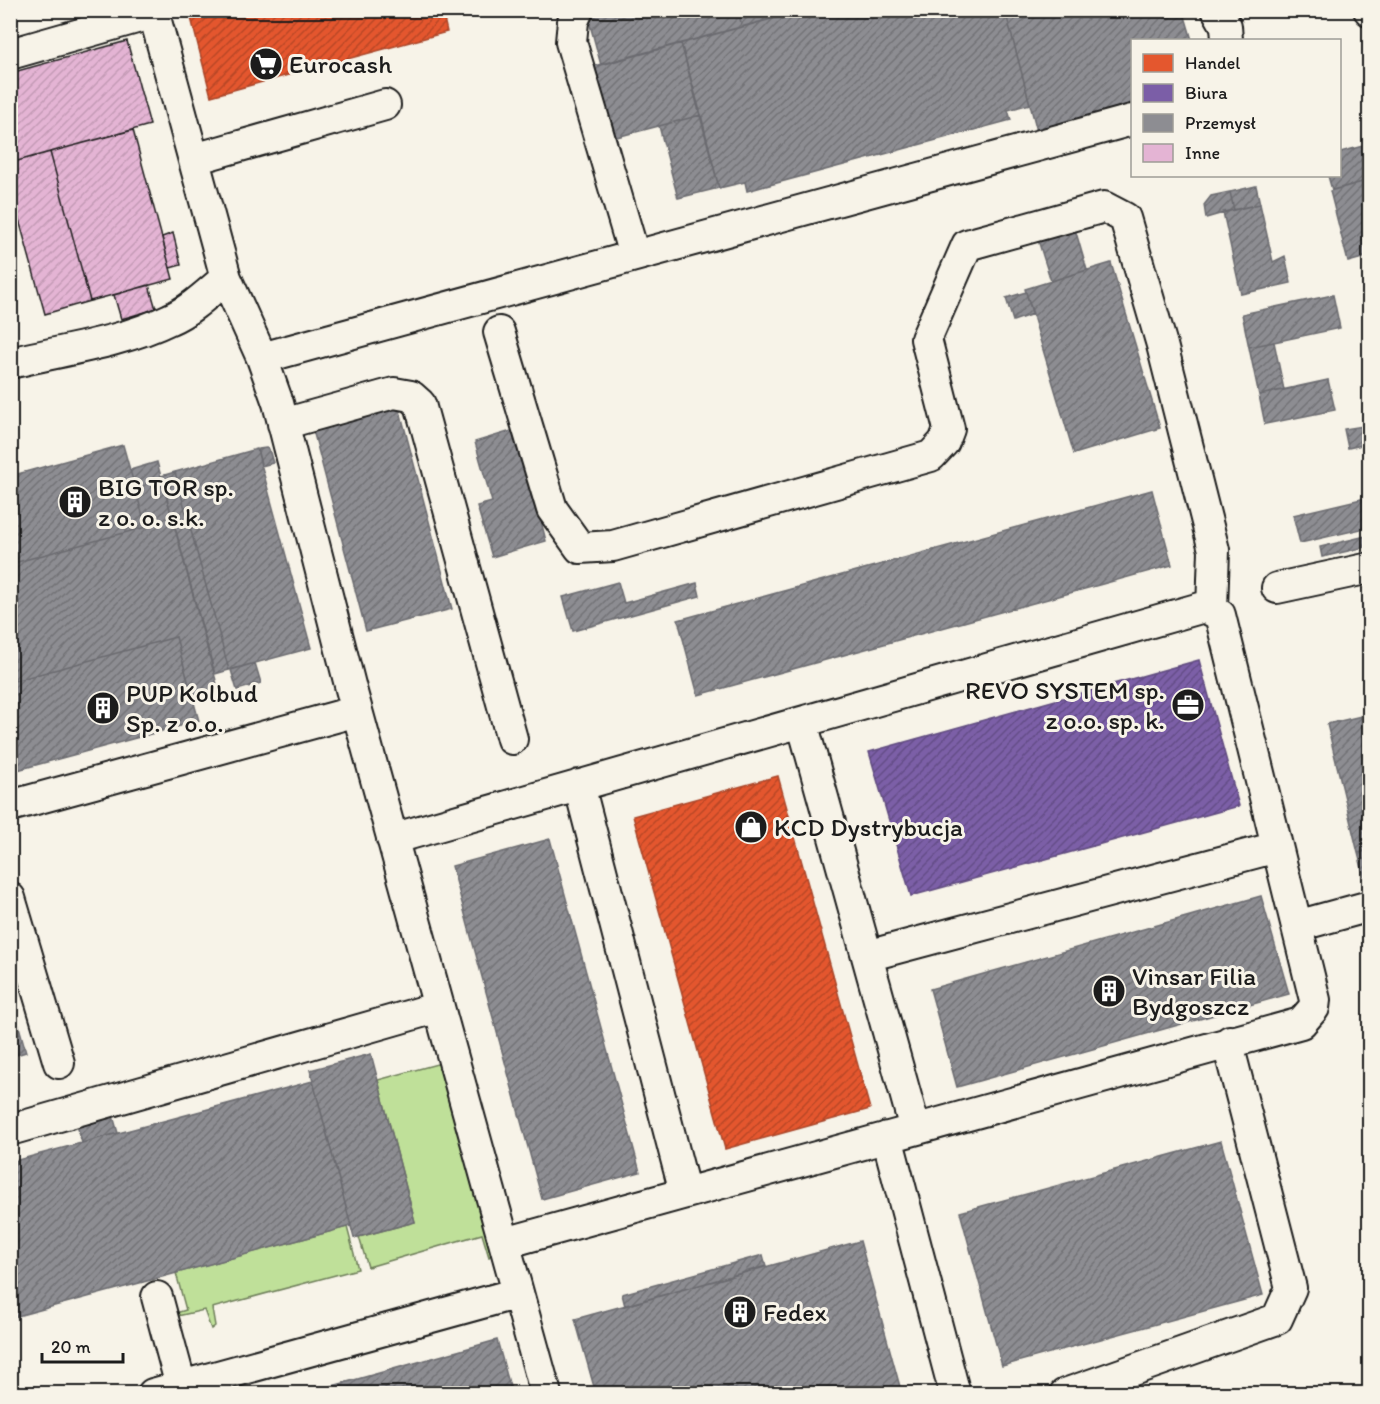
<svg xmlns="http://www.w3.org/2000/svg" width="1380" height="1404" font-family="Itim,sans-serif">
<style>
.green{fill:#bfe099;stroke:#6e7e5a;stroke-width:1.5}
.shops{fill:url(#shops-hatch);stroke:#a84529;stroke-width:1.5}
.offices{fill:url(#offices-hatch);stroke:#5e4a7d;stroke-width:1.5}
.industry{fill:url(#industry-hatch);stroke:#6b6b6f;stroke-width:1.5}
.building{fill:url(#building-hatch);stroke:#1c1c1c;stroke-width:1.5}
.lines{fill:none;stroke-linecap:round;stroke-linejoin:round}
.minor-casing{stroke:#1c1c1c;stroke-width:34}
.minor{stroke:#f7f3e8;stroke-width:30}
.labels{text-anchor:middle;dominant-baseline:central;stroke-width:6;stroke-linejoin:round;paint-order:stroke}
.poi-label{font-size:26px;fill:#1c1c1c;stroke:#f7f3e8;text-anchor:start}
</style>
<defs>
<pattern id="shops-hatch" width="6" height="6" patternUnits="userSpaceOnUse" patternTransform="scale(1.5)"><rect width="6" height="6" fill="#e4572e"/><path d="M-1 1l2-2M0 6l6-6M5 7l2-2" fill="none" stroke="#b84726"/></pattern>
<pattern id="offices-hatch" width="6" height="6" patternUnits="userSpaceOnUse" patternTransform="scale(1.5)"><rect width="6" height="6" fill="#7b5ea7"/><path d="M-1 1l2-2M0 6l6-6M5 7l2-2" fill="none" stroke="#644d87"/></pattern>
<pattern id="industry-hatch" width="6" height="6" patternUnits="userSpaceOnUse" patternTransform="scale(1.5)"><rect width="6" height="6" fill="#8d8d92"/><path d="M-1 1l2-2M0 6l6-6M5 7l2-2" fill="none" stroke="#727276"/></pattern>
<pattern id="building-hatch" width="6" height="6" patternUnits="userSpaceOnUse" patternTransform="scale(1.5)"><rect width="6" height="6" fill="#e4b4d4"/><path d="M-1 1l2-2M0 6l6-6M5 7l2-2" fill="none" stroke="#c39ab5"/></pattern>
</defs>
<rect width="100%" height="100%" fill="#f7f3e8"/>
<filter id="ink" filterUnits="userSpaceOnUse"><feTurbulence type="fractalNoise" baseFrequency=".0167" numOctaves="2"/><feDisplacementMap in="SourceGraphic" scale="12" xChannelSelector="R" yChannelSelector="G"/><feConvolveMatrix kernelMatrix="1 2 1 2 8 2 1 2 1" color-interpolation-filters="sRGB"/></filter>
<g filter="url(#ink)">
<!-- green -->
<path class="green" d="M437,1064L440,1065L492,1254L489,1257L482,1234L368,1267L359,1237L415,1222L378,1080Z
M347,1227L358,1269L212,1308L215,1326L211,1329L204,1310L177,1316L176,1313L186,1310L176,1273Z"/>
<!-- shops -->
<path class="shops" d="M189,10H442L447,32L211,96Z
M778,776L870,1109L725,1149L633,816Z"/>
<!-- offices -->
<path class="offices" d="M1199,660L1239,806L911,896L869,752Z"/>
<!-- industry -->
<path class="industry" d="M586,10H738L742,27L601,65Z
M738,10H794L795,13L742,27Z
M804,10H1005L1030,104L1008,110L1011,120L747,191L745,182L719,188L681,43Z
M1005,10H1163L1165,18L1184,13L1192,40H1132V105L1037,131Z
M681,43L701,115L609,139L590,67Z
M701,115L719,188L678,198L659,126Z
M1363,146L1370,180L1332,190L1328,176H1340V152Z
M1370,180V256L1348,262L1330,191Z
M1256,186L1260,204L1234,210L1230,192Z
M1230,192L1234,210L1206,218L1204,205L1211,196Z
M1260,204L1273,262L1285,256L1291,283L1241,294L1223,212Z
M1075,229L1087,270L1051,281L1038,240Z
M1111,263L1160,428L1074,454L1025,289Z
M1026,292L1033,314L1013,321L1006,298Z
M1333,295L1340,328L1274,342L1284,390L1328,380L1335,410L1265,424L1242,314Z
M1274,342L1284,390L1259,395L1249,347Z
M1328,380L1335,410L1265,424L1259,395Z
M399,407L452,609L366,631L313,430Z
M1363,426L1367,444L1348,448L1344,429Z
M518,429L546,541L492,557L477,506L492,502L475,442Z
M123,445L146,527L10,564V476Z
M266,448L269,449L273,463L261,466L258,453L259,449Z
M257,449L311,648L229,670L175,472Z
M157,462L218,688L192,696L176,637L10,682V564L146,527L130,470Z
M175,472L229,670L215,674L161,476Z
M1152,490L1172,565L698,695L678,620Z
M1370,497V527L1300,543L1293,515Z
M1370,535V546L1322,557L1320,547Z
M618,582L624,603L697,583L700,596L573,631L563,597Z
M176,637L199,721L10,772V682Z
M255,663L261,683L237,690L231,670Z
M1370,714V850L1358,853L1327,724Z
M550,839L640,1172L542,1199L452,866Z
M1370,850V899L1358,853Z
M1261,896L1289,994L957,1087L930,989Z
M10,994L26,1052L10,1057Z
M371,1054L415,1222L354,1238L310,1070Z
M313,1081L351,1226L10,1318V1162Z
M113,1116L118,1133L82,1143L77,1125Z
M1221,1141L1263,1295L1002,1366L960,1212Z
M860,1241L902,1394H596L575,1319Z
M763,1255L766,1266L625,1306L622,1294Z
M497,1340L512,1394H304Z"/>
<!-- building -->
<path class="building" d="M127,41L150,125L10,163V73Z
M133,130L173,279L90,301L50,152Z
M50,152L90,301L45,314L10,187V163Z
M173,233L181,265L170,268L162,237Z
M149,285L156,309L121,319L114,295Z"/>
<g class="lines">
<!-- minor casing -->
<g class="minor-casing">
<path id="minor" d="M153,10L226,278L262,358L278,403L351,689L546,1394
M578,10L573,21L571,42L634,255
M1217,10L1226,26L1227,40
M1369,10L1370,11
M10,54L154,13
M194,159L385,105
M499,332L552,509L580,548L613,546L931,456L944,442L949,429L926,339L967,245L1104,207L1125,218L1162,345L1214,550L1212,609
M262,358L1132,120
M10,363C63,350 121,343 170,319C191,310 208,293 226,278
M283,424L394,393L411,396L420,404L512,739
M1277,588L1370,568
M802,722L915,1129
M579,785L685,1193
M10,806L357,711
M392,839L1204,607L1220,615L1315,1000L1314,1008L1301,1023L505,1243
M10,898L59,1063
M1297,926L1370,906
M867,956L1277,847
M10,1130L439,1007
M887,1137L955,1394
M157,1297L181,1386
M153,1394L518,1293
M1065,1394L1277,1319L1291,1288L1231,1056L1230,1041"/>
</g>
<!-- minor -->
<use href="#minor" class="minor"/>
</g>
</g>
<!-- icons -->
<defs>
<g id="supermarket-disc" transform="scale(1.725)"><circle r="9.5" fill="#1c1c1c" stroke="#f7f3e8"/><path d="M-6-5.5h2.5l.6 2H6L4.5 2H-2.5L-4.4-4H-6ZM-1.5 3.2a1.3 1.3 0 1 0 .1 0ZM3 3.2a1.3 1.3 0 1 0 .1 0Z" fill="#fff"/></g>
<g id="building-disc" transform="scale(1.725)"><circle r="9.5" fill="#1c1c1c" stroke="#f7f3e8"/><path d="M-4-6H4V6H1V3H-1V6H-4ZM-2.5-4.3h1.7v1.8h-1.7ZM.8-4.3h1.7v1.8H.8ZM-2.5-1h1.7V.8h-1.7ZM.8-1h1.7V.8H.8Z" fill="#fff"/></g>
<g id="office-disc" transform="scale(1.725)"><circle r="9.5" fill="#1c1c1c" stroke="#f7f3e8"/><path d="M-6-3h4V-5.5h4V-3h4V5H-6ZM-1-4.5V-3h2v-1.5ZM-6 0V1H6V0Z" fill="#fff"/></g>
<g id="shop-disc" transform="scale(1.725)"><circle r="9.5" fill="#1c1c1c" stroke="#f7f3e8"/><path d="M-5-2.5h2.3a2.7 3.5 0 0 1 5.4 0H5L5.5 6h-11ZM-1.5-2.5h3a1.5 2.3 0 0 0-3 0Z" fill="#fff"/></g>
</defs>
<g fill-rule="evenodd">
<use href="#supermarket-disc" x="266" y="64"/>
<use href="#building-disc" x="75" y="502"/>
<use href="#office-disc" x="1188" y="705"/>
<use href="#building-disc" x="103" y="708"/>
<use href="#shop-disc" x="751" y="827"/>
<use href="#building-disc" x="1109" y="991"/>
<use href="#building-disc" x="740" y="1312"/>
</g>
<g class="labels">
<!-- poi labels -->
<g class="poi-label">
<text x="289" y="64">Eurocash</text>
<text x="98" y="487">BIG TOR sp.<tspan x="98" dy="30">z o. o. s.k.</tspan></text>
<text x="1165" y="690" text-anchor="end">REVO SYSTEM sp.<tspan x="1165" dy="30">z o.o. sp. k.</tspan></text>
<text x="126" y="693">PUP Kolbud<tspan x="126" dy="30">Sp. z o.o.</tspan></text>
<text x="774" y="827">KCD Dystrybucja</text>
<text x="1132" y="976">Vinsar Filia<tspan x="1132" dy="30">Bydgoszcz</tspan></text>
<text x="763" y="1312">Fedex</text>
</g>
</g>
<!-- margin -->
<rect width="1380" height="1404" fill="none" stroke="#f7f3e8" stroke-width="36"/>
<rect x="18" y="18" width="1344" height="1368" fill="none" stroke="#1c1c1c" stroke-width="2" filter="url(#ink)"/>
<!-- legend -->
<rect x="1131" y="39" width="210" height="138" fill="#f7f3e8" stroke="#9f9d96" stroke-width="1.5"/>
<rect x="1143" y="54" width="30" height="18" fill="#e4572e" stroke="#9f9d96" stroke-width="1.5"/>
<text x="1185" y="69" font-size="18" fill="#1c1c1c">Handel</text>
<rect x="1143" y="84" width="30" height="18" fill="#7b5ea7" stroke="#9f9d96" stroke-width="1.5"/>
<text x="1185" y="99" font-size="18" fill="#1c1c1c">Biura</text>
<rect x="1143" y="114" width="30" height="18" fill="#8d8d92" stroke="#9f9d96" stroke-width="1.5"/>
<text x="1185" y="129" font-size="18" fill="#1c1c1c">Przemysł</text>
<rect x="1143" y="144" width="30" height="18" fill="#e4b4d4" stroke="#9f9d96" stroke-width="1.5"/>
<text x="1185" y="159" font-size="18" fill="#1c1c1c">Inne</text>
<!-- scale -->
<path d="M42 1353v9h81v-9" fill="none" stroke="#1c1c1c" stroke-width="3"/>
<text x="51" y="1353" font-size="18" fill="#1c1c1c" stroke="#f7f3e8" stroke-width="4.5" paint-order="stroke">20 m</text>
</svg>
